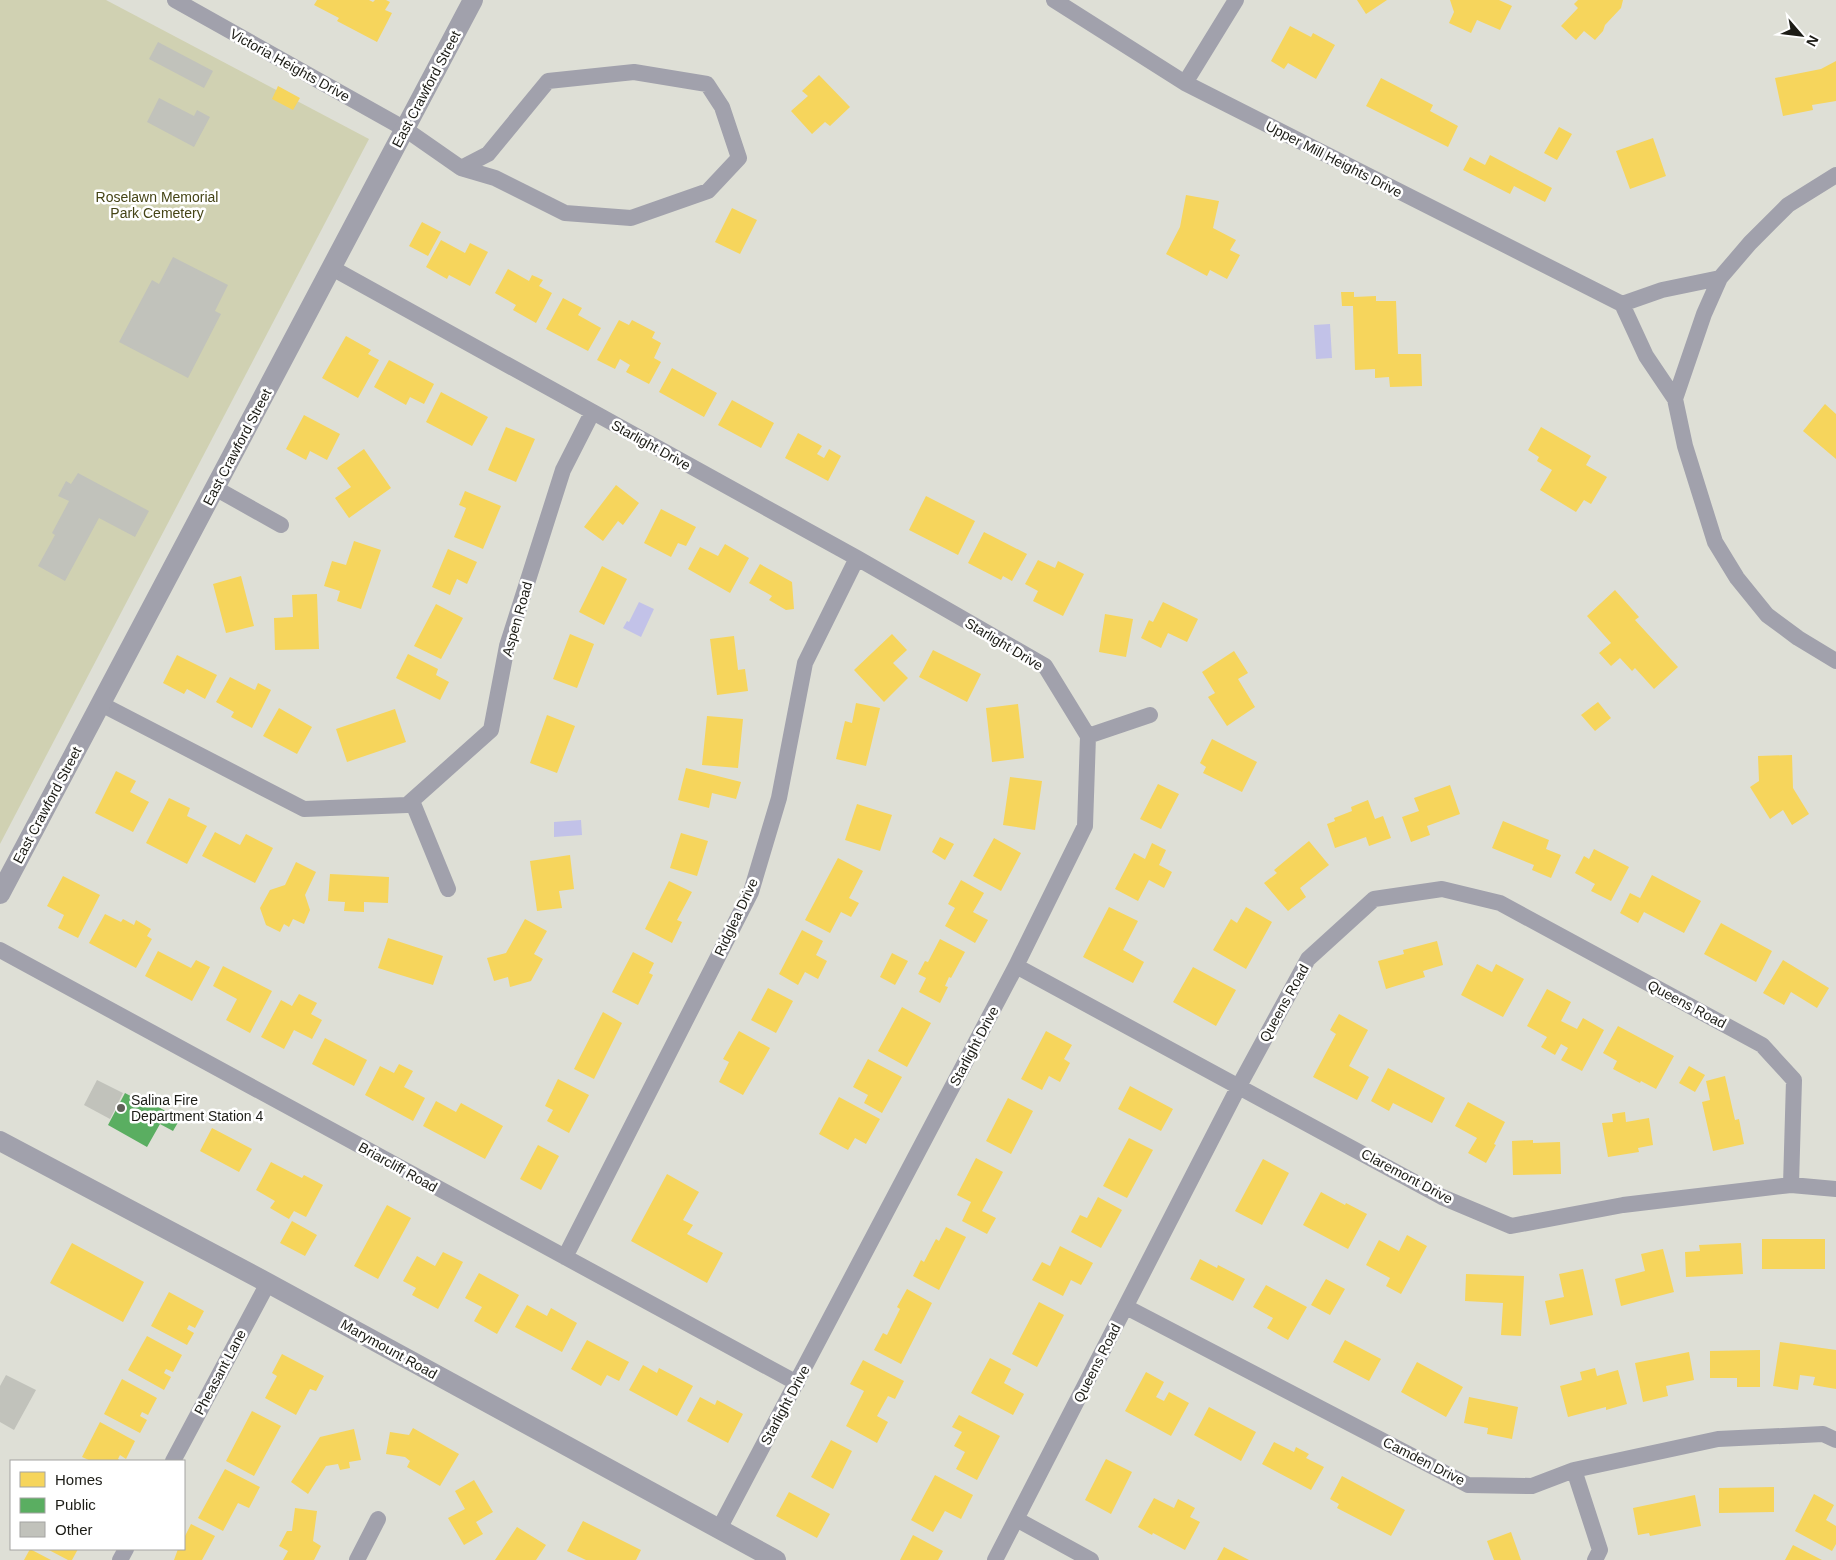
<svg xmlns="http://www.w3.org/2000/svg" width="1836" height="1560" font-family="Helvetica,sans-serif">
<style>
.green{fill:#d0d1b2}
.water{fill:#c2c2e8}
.homes{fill:#f6d55c}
.public{fill:#5aae61}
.building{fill:#c1c2bb}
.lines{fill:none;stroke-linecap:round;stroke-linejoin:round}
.minor{stroke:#a1a1ac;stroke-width:16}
.tertiary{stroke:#a1a1ac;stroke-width:20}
.poi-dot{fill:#606059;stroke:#fff;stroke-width:2}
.labels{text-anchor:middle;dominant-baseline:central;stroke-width:5;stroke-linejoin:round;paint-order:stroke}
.street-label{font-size:14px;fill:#1c1c16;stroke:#fff}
.park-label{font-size:14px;fill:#454416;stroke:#fff}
.poi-label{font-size:14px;fill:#1c1c16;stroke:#fff;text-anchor:start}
</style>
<rect width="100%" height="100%" fill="#dedfd6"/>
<!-- green -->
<path class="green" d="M0,0H106L369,139L0,844Z"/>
<!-- water -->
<path class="water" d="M1330,324L1332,358L1316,359L1314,325Z
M639,602L654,609L641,637L623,628L627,621L629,622Z
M581,820L582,835L554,837V822Z"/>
<!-- homes -->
<path class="homes" d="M317,0H369L373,2L375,0H386L390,2L385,10L392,13L377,42L337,21L339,18L314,5Z
M1357,0H1387L1366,14Z
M1450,0H1499L1512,6L1500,30L1477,20L1471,33L1449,23L1454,12Z
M1578,0H1623L1621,8L1605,25L1603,31L1595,40L1584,31L1576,40L1561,26L1578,8L1574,4Z
M1290,26L1311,37L1313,33L1335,45L1316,79L1288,63L1284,69L1271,61Z
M1836,61V101L1812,105L1813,110L1783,116L1775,78L1821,69Z
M819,75L850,107L830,126L825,122L812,134L791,111L808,96L802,91Z
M1381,78L1433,105L1430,111L1458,126L1448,147L1366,106Z
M278,86L300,98L293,110L272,99Z
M1559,127L1572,134L1557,160L1544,153Z
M1653,138L1666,176L1630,189L1616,151Z
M1490,155L1552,188L1545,202L1514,186L1510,194L1463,170L1470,157L1485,165Z
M1186,195L1219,201L1213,228L1236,240L1230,250L1240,255L1227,279L1210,270L1207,276L1166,254L1180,227Z
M732,208L757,220L740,254L715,242Z
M422,222L441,232L428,256L409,246Z
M441,240L465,253L470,243L488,252L470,286L449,275L447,279L426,267Z
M508,269L529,281L532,275L543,280L539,286L552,293L536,323L513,310L516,305L495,293Z
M1341,292H1354V297L1376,296V301H1396L1398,354H1421L1422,386L1390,387L1389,377L1375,378V369L1355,370L1353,306H1342Z
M563,298L582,308L578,315L601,328L588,351L546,329Z
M619,320L629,325L632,320L655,332L652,338L661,343L654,358L661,362L649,384L626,372L630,365L620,359L615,369L597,360Z
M346,336L371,350L368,354L379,360L358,398L322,378Z
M389,360L434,384L424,404L410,397L406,405L374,387Z
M672,368L717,393L704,417L659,392Z
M441,392L488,417L472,446L426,422Z
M732,400L774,423L761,448L718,425Z
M1825,404L1836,414V459L1803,431Z
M304,415L340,434L327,460L310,451L306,460L286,449Z
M506,427L535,439L516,482L488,470Z
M1541,427L1591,456L1586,465L1607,477L1591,504L1584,500L1576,512L1540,490L1552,470L1537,461L1539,457L1528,450Z
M798,433L822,446L817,454L824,458L829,449L841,456L828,481L785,458Z
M364,449L391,488L349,518L335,498L351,487L337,468Z
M616,485L639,503L623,525L618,521L603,541L584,527Z
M465,491L501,506L483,549L454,537L466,508L459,505Z
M926,496L975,521L958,555L909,530Z
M661,509L696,527L686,546L678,543L671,557L644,543Z
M984,532L1027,554L1012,581L1003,576L1001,580L968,563Z
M354,541L381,550L361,609L337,601L340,591L324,586L332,561L346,565Z
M725,544L749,558L730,593L688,569L700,547L718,556Z
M448,549L477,562L467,584L457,579L450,595L432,587Z
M1038,560L1055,568L1058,561L1084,574L1063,616L1033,601L1038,591L1025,584Z
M760,564L792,582L794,609L786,610L769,600L772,596L749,583Z
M602,566L627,579L604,625L579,612Z
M241,576L254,626L226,633L213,584Z
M1615,590L1639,617L1635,620L1678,667L1654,689L1635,668L1632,671L1620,658L1611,666L1599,653L1611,643L1587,616Z
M317,594L319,649L275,650L274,618L293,617L292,595Z
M1163,602L1198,619L1187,642L1168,633L1161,648L1141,638L1149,620L1153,622Z
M436,604L463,618L441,659L414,646Z
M1105,614L1133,619L1126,657L1099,652Z
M570,634L594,644L577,688L553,679Z
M892,634L907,650L893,663L908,678L884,702L854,670Z
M734,636L738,670L745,669L748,691L717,695L710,639Z
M933,650L981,674L967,702L919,677Z
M1234,651L1248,673L1238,679L1255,707L1227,726L1208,697L1215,693L1202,672Z
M408,654L438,669L436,675L449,682L440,700L396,678Z
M177,655L217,675L205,699L187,689L184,694L163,683Z
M230,677L255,690L258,683L271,690L252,728L231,717L234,712L216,702Z
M1598,702L1611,718L1595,731L1581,715Z
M856,703L880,708L866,766L836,759L845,721L852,723Z
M1018,704L1024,758L992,762L986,708Z
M279,708L312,727L297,754L263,736Z
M395,709L406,742L347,762L336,729Z
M547,715L575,726L557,773L530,763Z
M707,716L743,719L738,768L702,765Z
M1212,739L1257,762L1242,792L1203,773L1206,767L1200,763Z
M1792,755L1793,788L1809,814L1792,825L1783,810L1770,819L1750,787L1759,781L1758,756Z
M686,768L741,782L736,799L712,793L709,808L678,800Z
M116,771L136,781L130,792L149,802L133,832L95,813Z
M1010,777L1042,781L1035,830L1003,825Z
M1158,784L1179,794L1161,829L1140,819Z
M1450,785L1460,814L1427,826L1430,835L1411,842L1402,817L1419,811L1414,798Z
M169,798L190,808L187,816L207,826L187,864L146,843Z
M1368,800L1375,819L1383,816L1391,838L1369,846L1366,837L1335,848L1327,824L1335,821L1334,818L1352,811L1351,807Z
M857,804L892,815L880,851L845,840Z
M1503,821L1549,840L1546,849L1561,855L1551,878L1532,870L1534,865L1492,848Z
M215,832L240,845L246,834L273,848L255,883L202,856Z
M681,833L708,841L697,876L670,868Z
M940,837L954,844L945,860L932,852Z
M994,838L1021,853L1001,891L973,876Z
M1309,841L1329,865L1300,888L1306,897L1288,911L1264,883L1277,873L1274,870Z
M1152,843L1166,850L1159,865L1172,872L1164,888L1149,880L1138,901L1115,889L1134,853L1145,859Z
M1594,849L1629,867L1611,901L1591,891L1595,884L1575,873L1584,856L1589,859Z
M570,855L574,889L559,891L562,908L537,911L530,861Z
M838,858L863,871L849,898L859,903L851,917L841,912L830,933L805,920Z
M296,862L316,872L305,895L310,910L304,924L293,919L289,927L284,924L280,932L266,925L260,908L270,890L285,885Z
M330,874L389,877L388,903L364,902V912L344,911L345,902L328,901Z
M1652,875L1701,901L1684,933L1644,912L1638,923L1620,913L1630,893L1640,898Z
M63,876L100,895L78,938L58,928L64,915L47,906Z
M961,880L984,893L973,912L988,920L975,943L945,926L955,908L948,904Z
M669,881L692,892L677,920L682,922L672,943L645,929Z
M1109,907L1138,921L1123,950L1144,962L1133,983L1083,957Z
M1246,907L1272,922L1246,969L1213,950L1231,919L1237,923Z
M105,914L121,922L123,919L134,925L136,920L151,929L147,936L152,939L136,968L89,943Z
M525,919L547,931L534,954L543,959L531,981L510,987L508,977L494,981L487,958L506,953Z
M1721,923L1772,951L1756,982L1704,954Z
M802,930L823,941L816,955L827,961L818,979L805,972L798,985L779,974Z
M388,938L443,956L433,985L378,968Z
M940,939L965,952L951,978L949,977L945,986L948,987L940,1003L919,992L926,978L918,974L925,961L928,962Z
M1437,941L1443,965L1423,971L1425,977L1386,989L1378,961L1404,954L1403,950Z
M158,951L191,968L196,960L210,967L192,1001L145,976Z
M633,952L654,963L649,973L653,975L638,1005L612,992Z
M892,953L908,961L895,985L880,977Z
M1783,960L1829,988L1817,1008L1791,992L1784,1005L1763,993Z
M1477,964L1492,972L1496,964L1524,979L1503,1017L1461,995Z
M223,966L272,991L250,1033L226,1020L237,999L213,986Z
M1193,967L1236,990L1216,1026L1173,1002Z
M768,988L793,1001L776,1033L751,1020Z
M1547,989L1571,1002L1561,1021L1577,1029L1583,1018L1604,1030L1582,1071L1561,1060L1568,1048L1561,1044L1555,1055L1541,1047L1547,1037L1527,1026Z
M299,994L317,1003L311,1014L322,1020L312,1039L294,1030L284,1049L261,1037L281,1000L292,1006Z
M902,1007L931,1023L907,1067L878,1051Z
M603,1012L622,1023L594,1079L574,1069Z
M1339,1014L1368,1030L1349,1066L1369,1077L1357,1100L1313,1077L1336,1034L1330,1030Z
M1618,1026L1674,1056L1656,1089L1641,1081L1640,1083L1613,1069L1617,1061L1603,1053Z
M739,1031L770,1048L743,1095L719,1082L729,1062L723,1059Z
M1046,1031L1072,1045L1064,1059L1070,1063L1060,1082L1049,1076L1042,1090L1021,1079Z
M325,1038L367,1060L354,1086L312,1064Z
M868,1059L902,1077L882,1113L864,1103L868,1095L853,1087Z
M399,1064L413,1071L404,1087L425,1098L413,1121L365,1095L380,1066L394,1073Z
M1689,1066L1705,1075L1695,1092L1679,1083Z
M1388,1068L1445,1098L1432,1123L1393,1103L1389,1111L1371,1101Z
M1725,1076L1735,1120L1739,1119L1744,1144L1713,1151L1702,1102L1710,1100L1706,1081Z
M558,1079L589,1095L569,1133L547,1121L553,1110L545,1106Z
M1130,1086L1173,1109L1161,1131L1118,1109Z
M839,1097L880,1119L866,1144L855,1138L848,1150L819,1134Z
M1008,1098L1033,1111L1011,1154L986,1141Z
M436,1101L456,1112L461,1103L503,1126L485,1159L423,1126Z
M1468,1102L1505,1122L1494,1144L1496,1145L1486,1163L1468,1153L1477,1138L1455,1126Z
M1625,1112L1626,1122L1649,1118L1653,1145L1638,1148L1639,1152L1608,1157L1602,1123L1613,1122L1612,1114Z
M212,1128L252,1149L239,1172L200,1151Z
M1129,1138L1153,1150L1127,1198L1103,1186Z
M1533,1140V1143L1560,1142L1561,1174L1513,1175L1512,1141Z
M538,1145L559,1156L541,1190L520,1179Z
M976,1158L1003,1172L982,1211L996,1218L987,1234L962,1221L971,1202L957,1195Z
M1263,1159L1289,1173L1262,1225L1235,1211Z
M271,1162L302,1178L304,1175L323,1185L306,1217L294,1211L289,1219L270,1208L275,1201L256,1190Z
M667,1174L699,1192L683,1220L693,1225L687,1234L723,1253L707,1283L631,1241Z
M1321,1192L1345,1205L1346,1203L1367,1214L1348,1249L1303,1225Z
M1098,1197L1122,1210L1101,1248L1071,1232L1080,1215L1087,1218Z
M387,1205L411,1218L378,1279L354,1266Z
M292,1221L317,1235L305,1256L280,1243Z
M946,1227L966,1237L939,1290L913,1276L921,1260L924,1262L936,1239L939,1241Z
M1407,1235L1427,1246L1401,1294L1386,1286L1390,1278L1366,1265L1379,1240L1399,1251Z
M1762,1239H1825V1269H1762Z
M72,1243L144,1282L123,1322L50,1283Z
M1741,1243L1743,1274L1686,1277L1685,1252L1700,1251L1699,1245Z
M1060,1246L1093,1263L1081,1285L1071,1280L1063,1296L1032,1280L1042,1262L1050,1266Z
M1663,1249L1674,1292L1621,1306L1615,1279L1645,1271L1641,1254Z
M443,1252L463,1262L438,1309L412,1295L416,1288L403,1281L417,1256L435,1266Z
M1200,1259L1217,1268L1218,1265L1245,1279L1233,1301L1190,1279Z
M1583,1269L1593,1315L1550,1325L1545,1301L1564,1297L1559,1274Z
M479,1273L519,1295L497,1334L474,1321L482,1307L465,1298Z
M1466,1274L1524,1276L1521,1336L1501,1335L1503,1303L1465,1301Z
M1326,1279L1345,1289L1330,1315L1311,1305Z
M1266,1285L1307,1307L1288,1340L1267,1328L1273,1318L1253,1307Z
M907,1289L932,1303L901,1364L874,1350L883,1333L887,1335L900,1309L897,1307Z
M169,1292L204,1311L195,1328L189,1325L187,1329L194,1333L187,1345L151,1326Z
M1039,1302L1064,1315L1037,1367L1012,1354Z
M527,1305L547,1316L551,1308L577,1323L562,1352L515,1327Z
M147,1336L182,1355L173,1372L166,1369L164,1373L171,1377L164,1390L128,1370Z
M587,1340L629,1362L619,1381L607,1375L601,1386L571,1369Z
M1345,1340L1381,1359L1369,1381L1333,1362Z
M1780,1342L1836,1350V1389L1813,1385L1815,1377L1800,1375L1798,1390L1773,1386Z
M1760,1350V1387H1737V1378H1710V1351Z
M1689,1352L1694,1380L1666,1386L1668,1396L1643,1402L1635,1363Z
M282,1354L324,1376L316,1391L310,1389L296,1415L265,1398L277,1376L272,1373Z
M990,1358L1011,1369L1004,1383L1024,1394L1013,1415L971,1393Z
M863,1360L904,1381L895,1399L888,1396L877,1416L888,1422L877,1443L846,1426L864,1391L850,1384Z
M1417,1362L1463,1387L1446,1417L1401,1392Z
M643,1365L657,1373L659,1368L693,1386L677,1416L629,1390Z
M1595,1368L1597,1376L1618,1370L1627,1404L1606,1410V1407L1568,1417L1560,1386L1582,1380L1580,1372Z
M1146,1372L1164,1382L1156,1397L1164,1401L1169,1392L1189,1403L1171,1436L1125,1411Z
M122,1379L157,1398L148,1415L142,1412L140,1416L147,1420L140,1433L104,1414Z
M700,1397L715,1405L717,1400L743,1414L728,1443L687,1421Z
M1469,1397L1518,1407L1512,1439L1487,1434L1488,1428L1464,1423Z
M1209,1407L1256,1432L1241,1461L1194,1435Z
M252,1411L281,1426L254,1476L226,1461Z
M959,1415L1000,1436L977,1480L956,1469L965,1452L954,1446L962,1432L952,1427Z
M100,1422L135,1441L126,1459L120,1455L118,1459L121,1461H91L82,1457Z
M413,1428L459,1454L440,1486L407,1467L410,1461L405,1457L386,1454L390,1432L409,1435Z
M354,1429L361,1460L349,1462L350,1468L340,1470L338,1464L326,1466L308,1494L291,1482L320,1437Z
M831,1440L852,1451L833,1489L811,1477Z
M1274,1442L1294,1452L1296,1447L1309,1454L1306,1458L1324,1467L1311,1490L1262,1464Z
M1106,1459L1132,1472L1111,1514L1085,1500Z
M225,1469L260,1487L249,1508L238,1503L223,1531L198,1518Z
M935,1475L973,1495L961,1519L945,1511L933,1532L911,1520Z
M1342,1476L1405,1510L1391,1536L1337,1508L1339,1504L1330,1499Z
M474,1480L493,1512L476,1522L483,1534L464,1545L448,1518L465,1509L455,1491Z
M1774,1487V1512L1719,1513V1488Z
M789,1492L830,1514L817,1538L776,1516Z
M1814,1494L1834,1505L1826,1520L1836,1526V1544L1832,1551L1795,1531Z
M1695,1495L1701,1526L1650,1536L1649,1533L1638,1535L1633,1508Z
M1154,1498L1174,1508L1178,1499L1195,1508L1190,1517L1200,1522L1185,1550L1153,1533L1152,1535L1138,1527Z
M295,1508L317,1511L313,1541L321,1546L314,1560H283L288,1551L279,1546L287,1531H292Z
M583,1521L641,1550L636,1560H586L567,1551Z
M191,1524L215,1536L202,1560H174L178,1549H184V1538Z
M517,1527L546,1545L536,1560H495Z
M1511,1532L1521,1560H1494L1487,1541Z
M913,1535L943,1551L938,1560H900Z
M1793,1545L1822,1560H1785Z
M1224,1547L1249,1560H1217Z
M30,1549L51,1560H24Z
M47,1549H78L72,1560H68Z"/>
<!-- public -->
<path class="public" d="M125,1093L151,1107L153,1104L180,1119L173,1131L160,1124L147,1147L108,1125Z"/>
<!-- building -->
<path class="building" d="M158,42L213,71L204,88L149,59Z
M159,98L194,116L197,110L210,117L194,147L147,122Z
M173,257L228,285L215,311L221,314L188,378L119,342L152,280L159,284Z
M78,473L149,511L135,537L99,518L65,581L38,566L55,535L52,533L69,501L58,496L66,481L71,484Z
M97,1080L123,1093L110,1119L84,1105Z
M6,1375L36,1390L14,1430L0,1422V1386Z"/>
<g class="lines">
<!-- minor -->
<path class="minor" d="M175,0L405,129L461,168
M1054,0L1185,83L1622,304
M634,72L707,84L722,107L739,158L708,191L631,218L565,213L495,178L461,168L488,154L548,81Z
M1185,83L1236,0
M1836,175L1788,205L1750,243L1720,278L1704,314L1675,399L1685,446L1715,542L1737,578L1767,615L1798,638L1836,661
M332,268L857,558L1045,666L1088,736L1085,826L1016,966L719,1529
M1675,399L1646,356L1622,304L1662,290L1720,278
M215,488L281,525
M101,704L304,809L407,805L491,730L507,646L563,470L592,413
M1088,736L1150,715
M412,801L448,889
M0,950L797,1383
M1016,966L1442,1197L1511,1226L1623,1205L1791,1185L1836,1189
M565,1257L751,892L779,798L805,663L857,558
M1126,1307L1468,1485L1532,1486L1574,1470L1718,1439L1823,1434L1836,1440
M173,1461L268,1283
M1574,1470L1600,1550L1595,1560
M1016,1519L1091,1560
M120,1560L126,1549
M357,1560L378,1519
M995,1560L1239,1086L1308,959L1374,899L1442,889L1500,903L1762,1045L1794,1080L1791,1185"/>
<!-- tertiary -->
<path class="tertiary" d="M0,894L473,0
M0,1141L268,1283L776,1560"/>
</g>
<!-- markers -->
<circle class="poi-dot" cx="121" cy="1108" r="5"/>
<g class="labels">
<!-- street labels -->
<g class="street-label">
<text transform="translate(290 65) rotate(29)">Victoria Heights Drive</text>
<text transform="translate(426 89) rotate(-62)">East Crawford Street</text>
<text transform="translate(1334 159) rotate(27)">Upper Mill Heights Drive</text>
<text transform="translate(651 445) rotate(29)">Starlight Drive</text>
<text transform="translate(237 447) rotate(-62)">East Crawford Street</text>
<text transform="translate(517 619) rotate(-74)">Aspen Road</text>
<text transform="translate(1004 644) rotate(31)">Starlight Drive</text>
<text transform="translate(47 805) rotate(-62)">East Crawford Street</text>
<text transform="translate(736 917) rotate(-65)">Ridglea Drive</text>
<text transform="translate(1284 1003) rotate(-61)">Queens Road</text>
<text transform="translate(1687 1004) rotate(28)">Queens Road</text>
<text transform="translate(974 1046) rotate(-62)">Starlight Drive</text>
<text transform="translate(398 1167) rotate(29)">Briarcliff Road</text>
<text transform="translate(1407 1176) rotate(28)">Claremont Drive</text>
<text transform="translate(389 1349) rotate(29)">Marymount Road</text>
<text transform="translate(1097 1363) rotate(-63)">Queens Road</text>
<text transform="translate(220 1372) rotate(-62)">Pheasant Lane</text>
<text transform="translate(785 1405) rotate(-62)">Starlight Drive</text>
<text transform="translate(1424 1461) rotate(27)">Camden Drive</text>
</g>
<!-- park labels -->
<g class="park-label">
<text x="157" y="197">Roselawn Memorial<tspan x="157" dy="16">Park Cemetery</tspan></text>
</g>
<!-- poi labels -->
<g class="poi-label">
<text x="131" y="1100">Salina Fire<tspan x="131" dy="16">Department Station 4</tspan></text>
</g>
</g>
<!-- legend -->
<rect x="10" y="1460" width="175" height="90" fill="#ffffff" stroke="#a4a4a2"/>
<rect x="20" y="1472" width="25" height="15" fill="#f6d55c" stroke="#a4a4a2"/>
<text x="55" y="1485" font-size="15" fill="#1c1c16">Homes</text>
<rect x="20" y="1498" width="25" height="15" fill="#5aae61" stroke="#a4a4a2"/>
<text x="55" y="1510" font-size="15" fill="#1c1c16">Public</text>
<rect x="20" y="1522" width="25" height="15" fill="#c1c2bb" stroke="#a4a4a2"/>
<text x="55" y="1535" font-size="15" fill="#1c1c16">Other</text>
<!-- north arrow -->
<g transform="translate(1801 35) rotate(118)" stroke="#ffffff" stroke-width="4" paint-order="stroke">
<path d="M0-4L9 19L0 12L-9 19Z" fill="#1c1c16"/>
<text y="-8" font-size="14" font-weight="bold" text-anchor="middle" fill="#1c1c16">N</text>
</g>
</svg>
